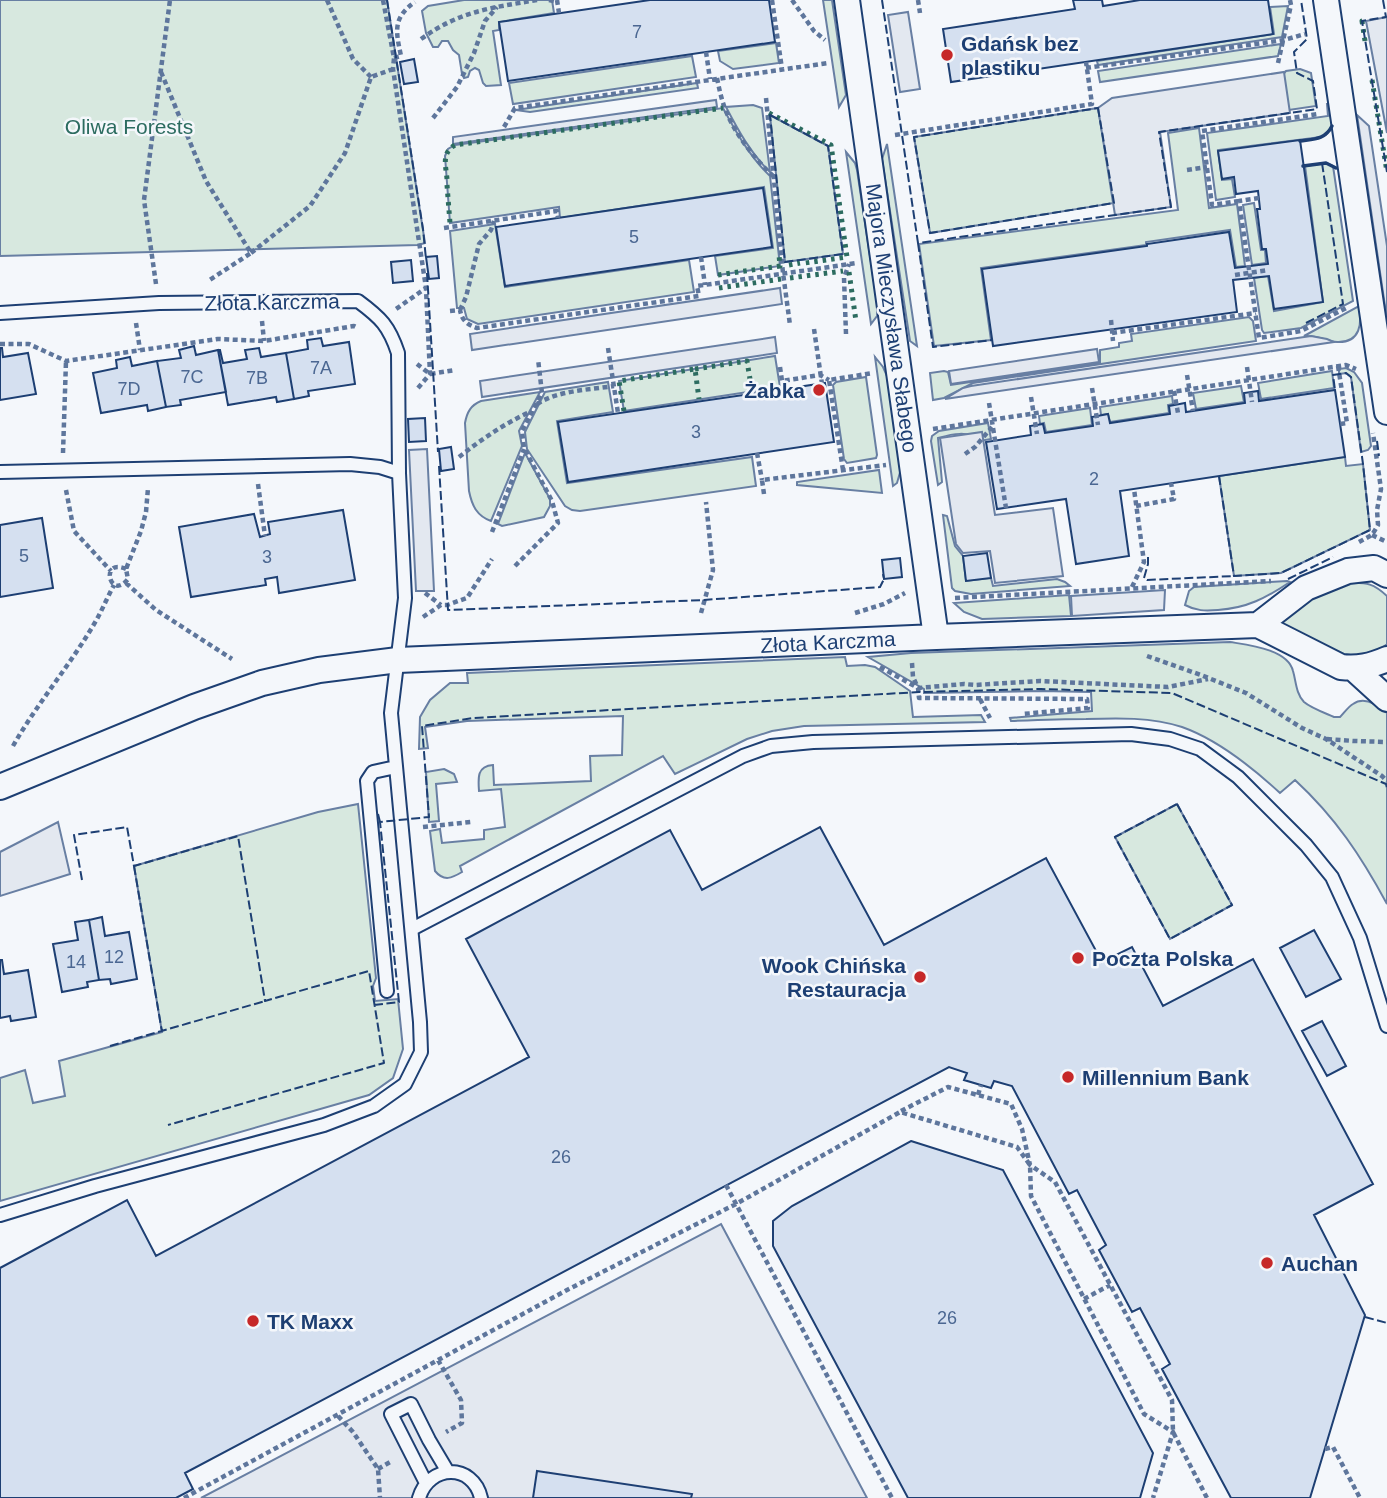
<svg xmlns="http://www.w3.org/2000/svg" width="1387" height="1498" font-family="Helvetica,sans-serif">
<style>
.green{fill:#d7e8df;stroke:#687fa3;stroke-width:2}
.parking{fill:#e3e8f0;stroke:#687fa3;stroke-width:2}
.building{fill:#d5e0f0;stroke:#1d3f73;stroke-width:2}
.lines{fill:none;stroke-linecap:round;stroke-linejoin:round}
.service-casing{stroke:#1d3f73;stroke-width:16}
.minor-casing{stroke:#1d3f73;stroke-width:28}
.path{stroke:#5e769c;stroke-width:4.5;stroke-dasharray:5 3.5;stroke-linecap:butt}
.service{stroke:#f4f7fb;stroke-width:12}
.minor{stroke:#f4f7fb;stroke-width:24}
.hedge{stroke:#2c6c60;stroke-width:5;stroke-dasharray:3.5 5;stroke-linecap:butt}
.fence{stroke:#1d3f73;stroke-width:2;stroke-dasharray:9 3.5;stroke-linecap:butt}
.wall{stroke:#1d3f73;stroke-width:3.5}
.poi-dot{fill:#c62828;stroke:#f4f7fb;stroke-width:2.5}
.labels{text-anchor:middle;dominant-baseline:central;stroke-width:5;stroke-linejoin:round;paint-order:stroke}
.number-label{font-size:18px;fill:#4b6792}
.poi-label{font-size:21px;font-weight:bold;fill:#1d3f73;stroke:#f4f7fb;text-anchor:start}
.park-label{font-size:21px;fill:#2c6c60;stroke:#f4f7fb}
.street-label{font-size:21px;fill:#1d3f73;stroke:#f4f7fb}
</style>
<rect width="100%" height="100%" fill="#f4f7fb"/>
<!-- green -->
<path class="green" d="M0,0H387L425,243L418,245L0,256Z
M464,0H552L554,13L499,22V30L493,31L501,85L486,86L483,83L479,70L475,68L470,71L468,77L464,78L462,74L459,55L453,50L448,41H442L438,47H433L426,33L422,11L428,6Z
M823,0H832L846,95L839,107Z
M1288,6L1282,37L1098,65L1097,61L1274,34L1270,7Z
M776,43L779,63L733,69L720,61L718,51Z
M1281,44L1278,56L1100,82L1098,71Z
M692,56L696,77L513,104L509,83Z
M1300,69L1311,73L1316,106L1172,127L1283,75L1286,71Z
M697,83L698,88L530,112L516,110Z
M1327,104H1329L1332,126L1326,135L1321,137L1218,150L1222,180L1232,179L1235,197L1216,200L1207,133L1328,116Z
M753,105L762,108L770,172C751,154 738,130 726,107Z
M723,108C736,132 750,157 770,176L780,266L718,275L715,256L773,248L764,187L560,218L559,207L450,223L445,156L448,149L455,145Z
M1098,108L1114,203L930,233L914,137Z
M770,115L828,146L843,254L785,262Z
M1199,128L1209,208L1237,204L1245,266L1236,267L1230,230L1146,242V245L981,268L991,340L934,346L919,244L1178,210L1168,133Z
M887,144L917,346L910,341L882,159Z
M846,152L855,163L857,170L878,309L877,316L871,324Z
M1326,163L1333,166L1353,301L1301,328L1264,333L1262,330L1254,278L1268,276L1274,311L1323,302L1305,166Z
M1254,203L1261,250H1265L1266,263L1252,265L1243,205Z
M495,224L505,287L689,260L694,292L478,324L467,319L464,308H457L450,231Z
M1359,306C1362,323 1361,343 1337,342C1326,341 1317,335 1304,336Z
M1249,317L1253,321L1256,341L973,383L944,398L933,400L930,373L944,371L948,372L951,385L1100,363V350L1119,347V343L1132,341L1131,334Z
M775,356L780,387L624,411L619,381Z
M875,357L883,367L887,376L901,469L897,483L893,486Z
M1346,368L1354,372L1362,383L1371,446L1368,450L1361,452L1351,377L1346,373L1339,374V369Z
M1332,371L1334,388L1261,399L1258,383Z
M866,377L877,455L876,458L847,463L844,459L833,385L836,382Z
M608,382L613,412L557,421L567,483L752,457L756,486L580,511L572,510L565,506L527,449L525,432L545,392Z
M1241,386L1244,402L1196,409L1193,393Z
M540,392L519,431L522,446L491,521C477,516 472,506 469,491L465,423C467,412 471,405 481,401Z
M1172,396L1173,404L1168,405L1169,413L1110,422L1108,414L1101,415L1100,407Z
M1090,408L1092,425L1046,432L1044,423L1040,424L1039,416Z
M988,423L991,439L980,441C969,430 952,434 938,438L942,482L938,485L931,441L932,436L939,431Z
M525,453L550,499V506L544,517L502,526L498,524Z
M1345,457L1346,466L1363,464L1370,530L1281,573L1234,576L1219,476Z
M879,470L882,493L797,485V482Z
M943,515L947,516L955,546L963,556L966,581L991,578L993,586L1057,579L1065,582L1070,586L971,594L955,591L952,588Z
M1287,581L1290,582C1266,598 1247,608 1218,610C1205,611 1196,611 1185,605L1189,591L1194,587Z
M1349,583C1367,582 1374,584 1387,596V644L1379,651L1370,656H1337L1279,625L1281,620L1315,596Z
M1069,595L1071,616L982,619L964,612L954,603Z
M1230,642C1248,645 1288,649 1293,671C1296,681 1296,694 1304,702C1311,708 1325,713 1334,717H1340C1344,713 1348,707 1353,704C1364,696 1378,705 1387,713V904C1361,856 1336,818 1295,780L1280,793C1254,769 1216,739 1182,727C1151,717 1118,718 1086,719C1061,719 1036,720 1011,721L1010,718L1092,711L1091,692L1041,691L924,693V689L868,657L911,653Z
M845,657L847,666L865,665L875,667L910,691L913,717L981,715L985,722L804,726L772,731L747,739L675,774L663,756L460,866L462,872C452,878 444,882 435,871L430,831L440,829L442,843L484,839V830L505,827L501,789L479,791C478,778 477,766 493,765L494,785L591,781L590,756L622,755L623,716L467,721L425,727L428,748L419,749L420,717L430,700L450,683H468L467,673Z
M444,769L454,774L457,782L436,784L439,821L429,822L426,772Z
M358,804L376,978L373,986L375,1001L398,999L403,1049L393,1078L369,1095L0,1201V1078L25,1070L33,1103L65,1096L59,1061L162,1032L134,866L318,812Z
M1177,804L1232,905L1170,939L1115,837Z"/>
<!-- parking -->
<path class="parking" d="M908,12L920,89L900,92L888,15Z
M1387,17V133L1366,21Z
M1284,72L1290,113L1160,132L1171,207L1115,215L1098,108L1112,98Z
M716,100L717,107L453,144V137Z
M1357,115L1369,126L1387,246V320Z
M780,288L782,304L472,350L470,334Z
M1311,336L1327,339L1334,342L945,399L963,388L971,386Z
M775,337L777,353L482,397L480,381Z
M1097,349L1099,362L951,384L949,371Z
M982,432L995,515L1053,508L1063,576L995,583L990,551L963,553L956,544L940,438Z
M427,449L434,591H416L409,450Z
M1165,590L1164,610L1072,616L1071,596Z
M58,822L70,874L0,896V852Z
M721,1224L867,1498H201Z"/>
<!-- building -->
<path class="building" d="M650,0H769L775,42L508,81L499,22Z
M1073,0H1102L1103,6L1140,0H1268L1273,34L951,82L943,29L1075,9Z
M414,59L418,82L404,84L400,62Z
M1300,140L1323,302L1274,309L1269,276L1233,280L1237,312L993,346L982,269L1147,246V244L1229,232L1235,268L1268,264L1266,249H1262L1257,209H1260L1258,191L1236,194L1234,177L1222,179L1218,151Z
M763,188L772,247L505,286L496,227Z
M437,256L439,278L429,279L426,257Z
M411,260L413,281L393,283L391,262Z
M321,338L323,346L349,342L355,384L308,391L309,396L294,399L286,353L308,349L307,340Z
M194,346L196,355L218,350L226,392L180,400L181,405L166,407L157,361L181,358L179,350Z
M0,348H2L3,357L28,353L36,394L0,400Z
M259,348L261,357L286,353L294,399L277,402L276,397L228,405L218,350H220L223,363L247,359L245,350Z
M130,357L132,366L157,361L166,407L148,411L147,405L101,413L93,373L117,368L116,360Z
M825,383L834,442L568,482L558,422Z
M1335,390L1345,457L1120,491L1129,556L1076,564L1066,499L997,509L986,442L1031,435L1030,426L1043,424L1045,433L1093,426L1092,417L1108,414L1110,423L1170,414L1169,406L1185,403L1186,412L1245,403L1244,393L1258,391L1259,401Z
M425,418L426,441L409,442L408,419Z
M451,447L454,469L441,471L439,449Z
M343,510L355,580L279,593L277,577L265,579L266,585L191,597L179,527L254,514L260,537L270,534L268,522Z
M42,518L53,588L0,597V525Z
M987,553L991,578L966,581L963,556Z
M900,558L902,577L884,579L882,560Z
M820,827L884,945L1046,858L1102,962L1132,947L1163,1006L1253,959L1373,1184L1314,1215L1365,1315L1310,1498H1231L1162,1369L1170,1364L1140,1308L1132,1312L1099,1250L1106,1245L1077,1190L1069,1194L1012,1086L994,1081L991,1088L964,1080L967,1073L949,1067L185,1473L193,1489L176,1498H0V1268L127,1200L156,1256L529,1057L466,939L670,830L702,890Z
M102,917L105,936L129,932L137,979L111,984L110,979L99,980L89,920Z
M89,920L99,980L87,982L88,987L62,992L53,944L78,940L75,922Z
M1314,930L1341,979L1306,997L1280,948Z
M0,960H2L4,974L28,970L36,1017L11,1021L10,1016L0,1018Z
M1322,1021L1346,1066L1327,1076L1302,1031Z
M911,1141L1003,1170L1153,1453L1140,1498H908L773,1246V1221L792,1206Z
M537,1471L692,1494L691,1498H533Z"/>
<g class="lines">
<!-- service casing -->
<g class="service-casing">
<path id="service" d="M0,313L159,303L358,301C381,318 389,326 398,353L399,473L405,598L391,713L420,1022L421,1052L405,1084L374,1106L324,1125L95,1186L0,1215
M0,472L350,464L380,467L399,473
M412,929L743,756L771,746L813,742L1131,734L1170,739L1200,749L1238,777L1306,845L1332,877L1360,938L1387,1026
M387,991L367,781L373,772L396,767
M426,1483L391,1414L411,1404L429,1440L448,1472
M419,1498C429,1464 473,1463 481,1498"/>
</g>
<!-- minor casing -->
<g class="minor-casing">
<path id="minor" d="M847,0L936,637
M1326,0L1387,412
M1258,625L1306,588L1348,571L1374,568L1387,575
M1353,668L1387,699
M0,787L194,707L262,683L319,670L398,660L936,637L1258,625L1341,667C1358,669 1371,666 1387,659"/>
</g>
<!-- path -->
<path class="path" d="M327,0L353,59L371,77
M383,0L394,58L393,69L426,288L396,309
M549,0L558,2
M557,0L559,13
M772,0L782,69
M792,0L814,31L825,40
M918,0L920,13
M421,39C460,11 490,8 537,0
M706,52L710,79
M394,58L401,56C396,32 392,18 415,2
M1278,63L1291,5L1290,0
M1086,68L1284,40L1305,34
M161,72L206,181L251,253L208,281
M717,78C719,88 721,97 724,106C733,132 754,158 773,176
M766,98L783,273L790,325
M433,118L457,87L474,53L485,21L497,7
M504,127L515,108L828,63
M895,135L1092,104L1086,62
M1187,170L1207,167
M1259,198L1239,201L1259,338L1301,331L1346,308
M1239,201L1212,205L1202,131L1318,114
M444,228L557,211L558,218
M251,253L310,206L345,153L371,77L393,69
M701,257L705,285
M1235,275L1268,270
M156,284L144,200L170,0
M460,310L466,297L479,244L491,230L494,221
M450,311L460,310C462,321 468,325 477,328L699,296L697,286L857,263
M1111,320L1113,341
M262,321L264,341
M136,323L140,350
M814,329L822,384
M1112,333L1256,313
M846,334L844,278L849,264
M0,344H29L66,361L218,339L264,341L354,326L356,327
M608,348L618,413
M417,364L430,374L455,370
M1338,366L1347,423L1340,424
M780,367L782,381L820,375L829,380
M1247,367L1252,402
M1187,375L1193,411
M418,388L430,374L426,289
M1092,388L1098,425
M1174,391L1178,413
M1031,397L1037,434
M989,403L1006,508
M537,404C559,390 589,390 614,386
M933,429L1346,365L1356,369
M63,453L66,361
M757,453L762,480
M965,454L975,447L992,427
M459,457C482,439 505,423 532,411
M843,470L829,380L873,373
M258,484L265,536
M66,490L74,531L111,571
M764,494L762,480L886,465
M1136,506L1174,499L1171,483
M492,532L524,449
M1372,535L1387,542
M1359,542L1372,535L1378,525L1377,510L1381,489L1373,433
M515,566L558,523L552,501L524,448L522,431L542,393L538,359
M126,569C99,557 110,602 128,579L126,569L141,531L146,512L148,488
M126,583L156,610L232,659
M1132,587L1144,562L1134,489
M425,593L441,605
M955,598L1271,581
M701,613L713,570L706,502
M855,613L884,604L905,593
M423,617L441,605H447L467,598L492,559
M1147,656L1201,675L1246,693L1302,728L1326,739L1382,776L1387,781
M912,663L913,677L918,688L964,684L975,685L1040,681L1168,687L1208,679
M880,667L918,688L919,698L1087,699L1088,708L1023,714
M980,699L990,718
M1327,739L1354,741L1387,742
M13,746C38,702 72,663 97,619C103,608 108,596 114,585
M423,827L471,822
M978,1095L981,1085
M901,1111L948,1087L1011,1104L1022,1129L1030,1165L1055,1182L1172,1400L1173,1432L1207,1498
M726,1185L892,1498
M1084,1299L1110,1285
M438,1360L461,1400L462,1423L446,1432
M338,1416L353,1432L378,1469L380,1498
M1325,1449L1333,1447L1360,1498
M378,1469L392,1461
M184,1498L567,1290L736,1204L900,1112L1017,1147L1030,1165L1031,1196L1144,1414L1173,1432L1153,1498"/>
<!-- service -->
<use href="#service" class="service"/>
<!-- minor -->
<use href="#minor" class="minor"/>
<!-- hedge -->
<path class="hedge" d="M1365,41L1362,21L1366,20
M1372,80L1387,172
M769,113L831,145L847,257L805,263
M447,179C446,166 441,153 455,145L723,108
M447,185L450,223
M789,265L800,263
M849,272L856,321
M718,275L780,266L779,255
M790,278L843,271
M719,288L781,279
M695,369L747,361L752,391
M624,411L619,381L695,369L699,399"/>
<!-- fence -->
<path class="fence" d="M387,0L423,229L426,259
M882,0L918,243L1171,207L1159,132L1317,109L1313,81L1297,73L1294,52L1307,39L1301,0
M1383,0L1386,17L1362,21L1387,172
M1098,108L1114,203L930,233L914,137Z
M770,115L828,146L843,254L785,262Z
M918,243L933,347L992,340
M427,273L438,452
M1306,323L1343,304L1322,163
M1377,441L1379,456
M439,466L448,610L704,600L880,587L884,579L883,574
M1219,476L1234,576L1281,573L1370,530L1363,464L1351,377L1346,373L1333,375L1335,390
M1148,557V564L1144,578L1147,580L1234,576
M1288,579L1333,557
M1177,804L1232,905L1170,939L1115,837Z
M378,814L380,822
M134,866L162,1032
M82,880L74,835L127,827L134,866L238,836L265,1001L369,971L384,1063L168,1125
M374,1005L399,1002L380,822L429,817L422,726L473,718L919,692L1041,689L1172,693L1386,784L1387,788
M110,1046L265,1001
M1365,1317L1387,1323"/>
<!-- wall -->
<path class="wall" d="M1300,141C1313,139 1325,140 1332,126
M1303,166L1326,163L1336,168"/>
</g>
<!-- markers -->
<g class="poi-dot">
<circle cx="947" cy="55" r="7"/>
<circle cx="819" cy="390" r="7"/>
<circle cx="1078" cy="958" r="7"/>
<circle cx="920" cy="977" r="7"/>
<circle cx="1068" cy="1077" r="7"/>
<circle cx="1267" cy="1263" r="7"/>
<circle cx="253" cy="1321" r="7"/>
</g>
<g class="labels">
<!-- number labels -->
<g class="number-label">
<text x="637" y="32">7</text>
<text x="634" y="237">5</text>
<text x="321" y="368">7A</text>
<text x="192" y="377">7C</text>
<text x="257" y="378">7B</text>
<text x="129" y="389">7D</text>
<text x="696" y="432">3</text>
<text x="1094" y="479">2</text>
<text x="24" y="556">5</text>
<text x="267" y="557">3</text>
<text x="114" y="957">12</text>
<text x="76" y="962">14</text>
<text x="561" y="1157">26</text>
<text x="947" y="1318">26</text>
</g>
<!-- poi labels -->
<g class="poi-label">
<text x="961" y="43">Gdańsk bez<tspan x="961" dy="24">plastiku</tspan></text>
<text x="805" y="390" text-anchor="end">Żabka</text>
<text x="1092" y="958">Poczta Polska</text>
<text x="906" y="965" text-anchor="end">Wook Chińska<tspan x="906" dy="24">Restauracja</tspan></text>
<text x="1082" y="1077">Millennium Bank</text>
<text x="1281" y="1263">Auchan</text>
<text x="267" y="1321">TK Maxx</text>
</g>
<!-- park labels -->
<g class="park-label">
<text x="129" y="126">Oliwa Forests</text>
</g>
<!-- street labels -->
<g class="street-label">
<text transform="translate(272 302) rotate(-1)">Złota Karczma</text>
<text transform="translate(892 318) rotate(82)">Majora Mieczysława Słabego</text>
<text transform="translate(828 642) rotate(-3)">Złota Karczma</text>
</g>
</g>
</svg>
